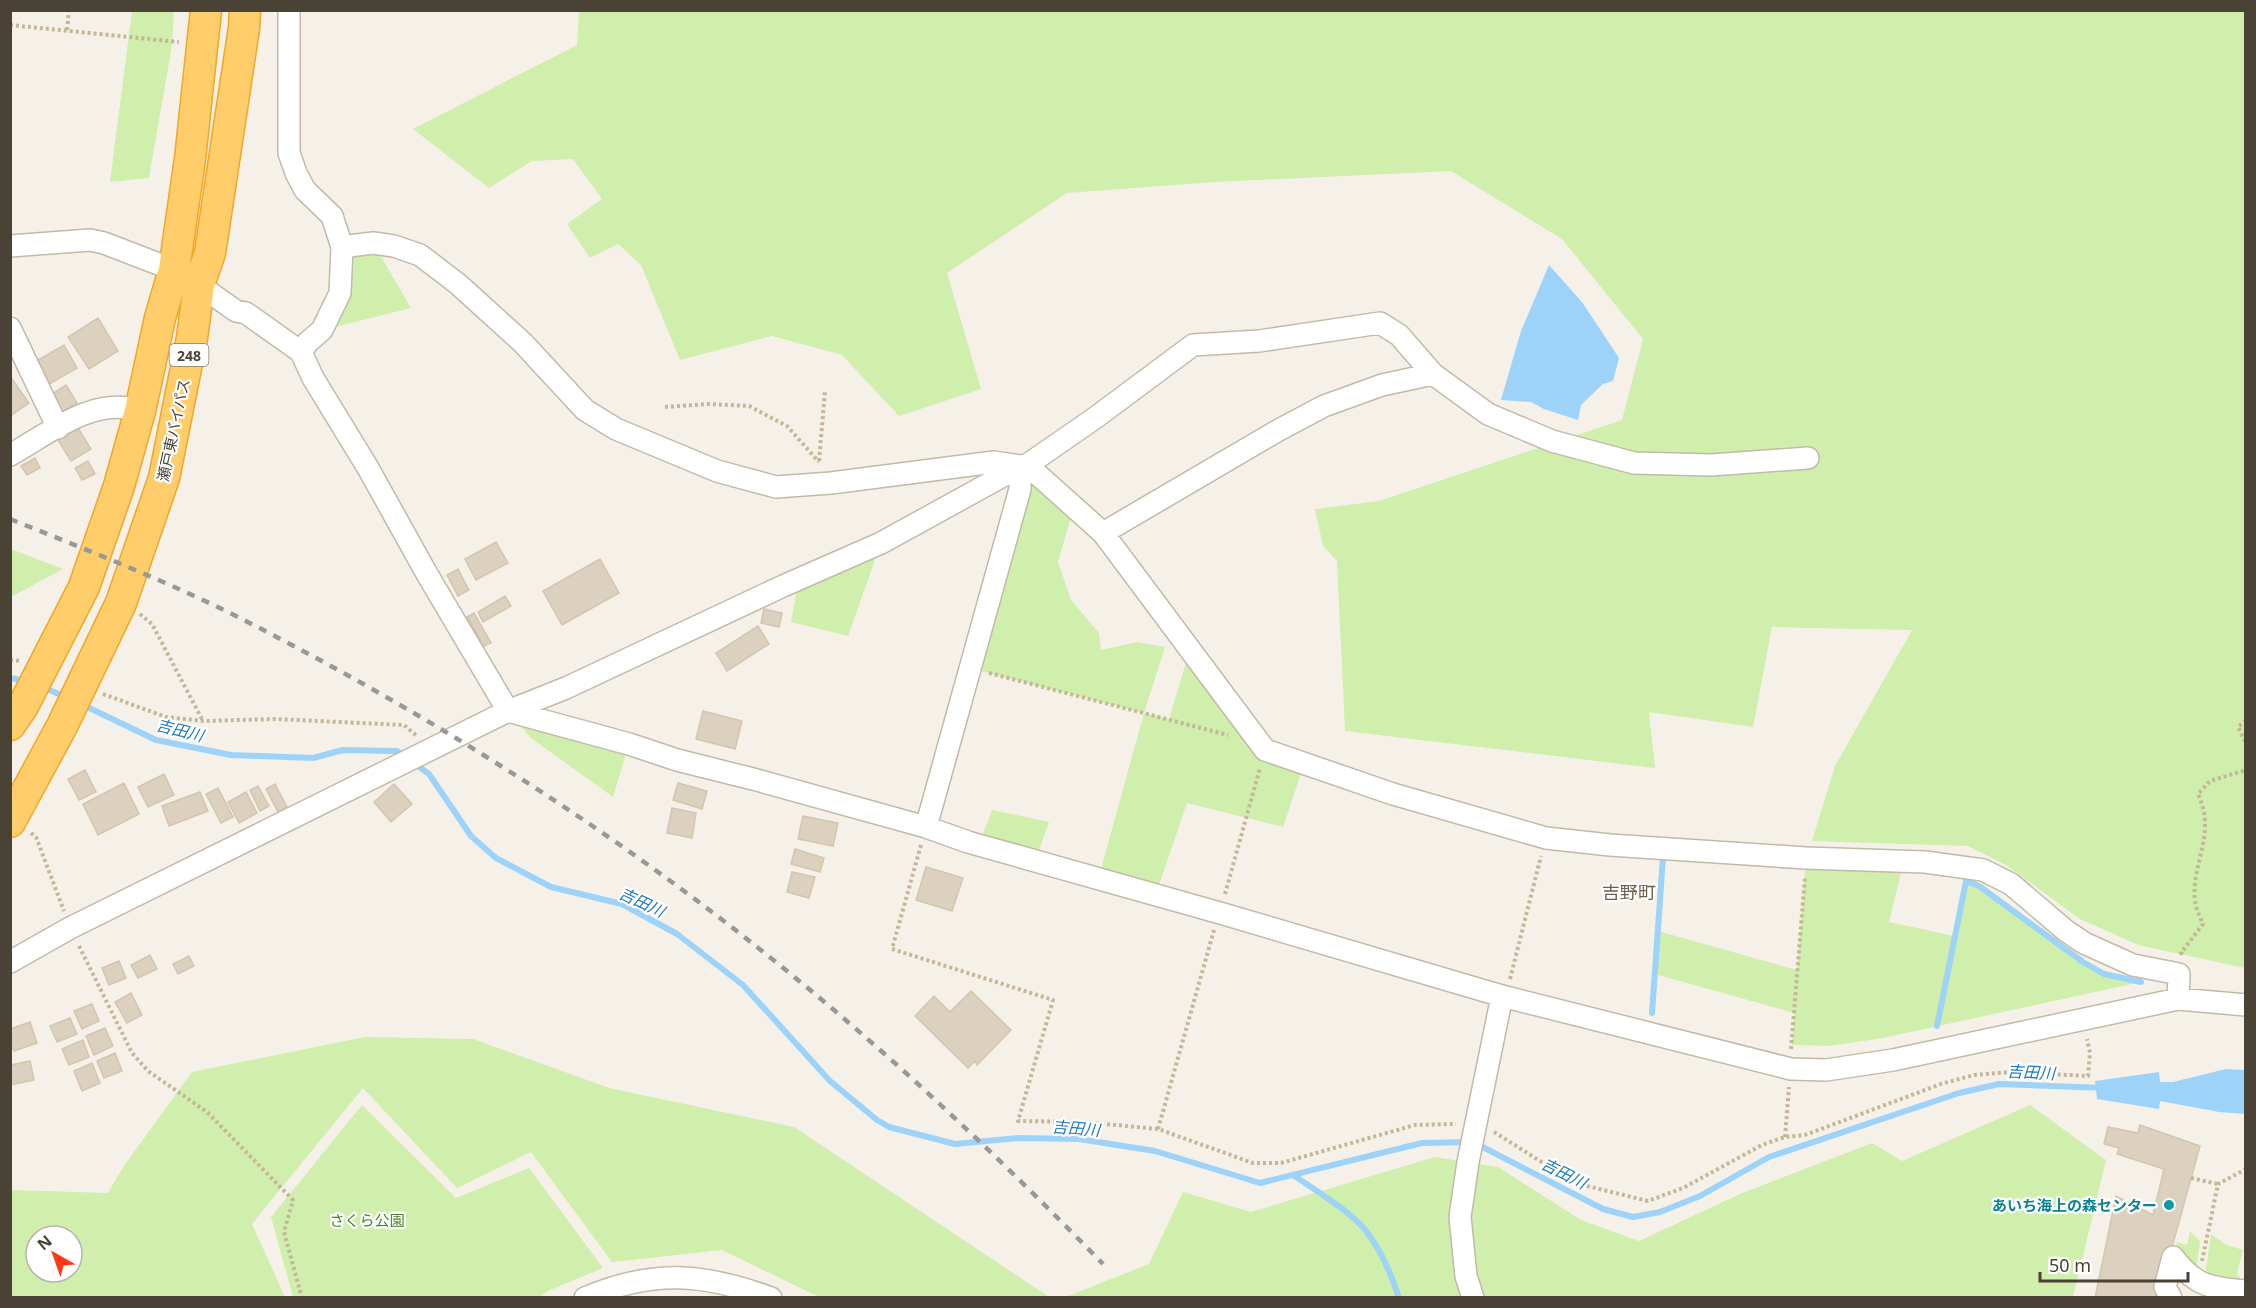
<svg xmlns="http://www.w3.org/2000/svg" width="2256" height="1308" font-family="'Noto Sans','Noto Sans JP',sans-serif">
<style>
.green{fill:#d0eeac;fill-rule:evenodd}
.water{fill:#9dd3f9}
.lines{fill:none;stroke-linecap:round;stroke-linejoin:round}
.stream{stroke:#9dd3f9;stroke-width:6}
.building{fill:#dcd0be;stroke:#d4c5ae;stroke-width:1.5}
.minor-casing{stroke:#c2baa9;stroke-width:24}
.highway-casing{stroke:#f0a627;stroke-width:33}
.path{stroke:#c6b698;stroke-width:4;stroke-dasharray:3 3;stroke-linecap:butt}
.minor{stroke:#fff;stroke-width:21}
.highway{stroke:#ffcd69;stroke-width:30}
.rail{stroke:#989898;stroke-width:4.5;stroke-dasharray:8 8;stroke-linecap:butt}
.culture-dot{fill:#0f9aa8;stroke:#fff;stroke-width:2}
.labels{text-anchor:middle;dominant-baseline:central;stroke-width:4.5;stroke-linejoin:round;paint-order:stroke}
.shield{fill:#fff;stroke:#807b72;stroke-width:1.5}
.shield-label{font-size:14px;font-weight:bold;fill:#4a4235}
.street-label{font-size:15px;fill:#4a4235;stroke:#fff}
.culture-label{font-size:15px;font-weight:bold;fill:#0d838f;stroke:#fff;text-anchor:end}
.park-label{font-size:15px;fill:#468421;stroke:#fff}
.water-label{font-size:16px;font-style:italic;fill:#207abb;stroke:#fff}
.quarter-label{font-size:18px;fill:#6e604b;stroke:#fff}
</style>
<rect width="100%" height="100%" fill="#f6f1e8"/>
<!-- green -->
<path class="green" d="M132,11H174L172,45L149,178L110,182Z
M579,11H2245V968L2138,945L2080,919L2006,865L1968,846L1812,841L1835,766L1912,630L1772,627L1753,727L1649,712L1655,768L1345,731L1337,561L1323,546L1315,509L1379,501L1622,420L1643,339L1562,239L1451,171L1215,182L1067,193L947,273L981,389L899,416L842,355L772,336L680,360L641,265L618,244L590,258L567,224L602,199L573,159L532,161L489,188L413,129L577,45Z
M373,243L411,308L322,330L342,247Z
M1021,466L1074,507L1058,562L1071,600L1099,633L1101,650L1137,642L1165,647L1144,713L1169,719L1190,649L1265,750L1304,764L1283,827L1187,803L1159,885L1101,869L1144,713L969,668Z
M881,543L848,636L791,622L799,579Z
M11,549L63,569L11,597Z
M508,711L629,744L613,797L531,738Z
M992,810L1049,822L1039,851L983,834Z
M1806,858L1904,861L1889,922L1954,936L1966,881L1979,886L2083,962L2104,974L2141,982L1883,1038L1829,1046L1792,1045L1794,1013L1655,974L1658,931L1797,970Z
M365,1037L473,1039L609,1088L794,1127L1049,1297H819L722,1250L612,1262L531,1152L457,1188L363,1088L252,1224L285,1297H11V1190L108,1193L123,1167L192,1072ZM36,1236H72V1272H36Z
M362,1105L456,1198L529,1168L603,1268L548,1291L540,1297H293L271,1217Z
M2030,1105L2106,1160L2073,1297L1063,1298L1149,1264L1183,1192L1251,1212L1435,1157L1498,1167L1581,1220L1639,1241L1740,1194L1872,1143L1902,1161Z
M2190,1231L2200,1241L2195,1280L2173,1257L2177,1242L2187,1245Z
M2211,1234L2225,1244L2243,1250L2237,1274L2245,1284H2204Z"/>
<!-- water -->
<path class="water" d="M1549,265L1582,302L1619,358L1613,381L1603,384L1581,405L1578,420L1544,409L1531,402L1501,400L1521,331Z
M2226,1069L2245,1070V1114L2219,1112L2160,1101L2159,1109L2097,1099L2095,1081L2159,1072L2160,1082H2173Z"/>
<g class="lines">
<!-- stream -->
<path class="stream" d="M10,678L27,681
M42,687L66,697
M81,704L156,740L231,755L313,758L343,750L397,751L406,757
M414,763L429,774L471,836L496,858L551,887L622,904L677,934L743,985L830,1081L877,1120L889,1127L955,1144L1018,1138L1079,1139L1155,1151L1260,1183L1422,1143L1473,1142L1603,1209L1633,1217L1660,1212L1700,1196L1769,1157L1959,1093L1999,1084L2104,1088
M1652,1013L1663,857
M1937,1026L1966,881L1979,886L2083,962L2104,974L2141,982
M1293,1175C1315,1190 1354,1213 1369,1235C1382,1253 1392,1276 1399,1298"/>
</g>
<!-- building -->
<path class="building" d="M98,318L118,351L89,369L68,337Z
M64,345L77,368L44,387L31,364Z
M10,376L29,403L10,416Z
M66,385L77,403L60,413L49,396Z
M78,428L91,449L71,461L58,440Z
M35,458L40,468L27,475L21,466Z
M88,461L95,474L82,480L75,468Z
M496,542L508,563L476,580L465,559Z
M600,559L619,593L562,625L543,591Z
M458,569L469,590L458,596L447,575Z
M505,596L511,606L483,622L478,612Z
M764,609L782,613L779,627L761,623Z
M474,613L491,643L484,646L467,617Z
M758,626L769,644L727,671L716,653Z
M703,711L742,721L735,749L696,739Z
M85,770L96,792L79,800L68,779Z
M164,774L174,795L148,807L138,787Z
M124,783L139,814L98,835L83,804Z
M678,783L707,791L702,809L673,800Z
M275,784L287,807L278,812L266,789Z
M394,784L412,804L391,822L374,802Z
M258,786L269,806L260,811L250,790Z
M218,788L233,817L221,823L206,794Z
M200,792L208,811L169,826L162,806Z
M246,792L257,813L239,823L228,802Z
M672,808L696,813L692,838L667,833Z
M803,816L838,823L833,846L798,839Z
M795,849L824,858L820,872L791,864Z
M926,867L963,878L952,911L916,900Z
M792,872L815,877L809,898L787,892Z
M150,955L157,969L138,978L131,965Z
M189,956L194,966L178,974L173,964Z
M119,961L126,978L109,985L102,968Z
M971,991L1011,1030L977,1065L975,1061L968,1068L915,1016L934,996L950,1012Z
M131,993L142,1015L127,1023L115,1002Z
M92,1004L99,1021L82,1029L74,1011Z
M70,1018L77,1034L57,1042L50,1026Z
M30,1022L37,1043L14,1051L10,1042V1029Z
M105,1028L113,1046L94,1055L86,1036Z
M83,1040L89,1057L69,1065L62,1049Z
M115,1053L122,1071L104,1078L97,1061Z
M30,1061L34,1080L10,1085V1065Z
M92,1063L100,1083L82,1091L74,1071Z
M2140,1125L2200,1146L2158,1298H2095L2116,1196L2153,1215L2164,1169L2117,1154L2119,1148L2104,1144L2108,1127L2138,1133Z"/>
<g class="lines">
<!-- minor casing -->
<g class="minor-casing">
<path id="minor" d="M289,10V153L296,173L305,190L332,216L342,247L340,293L322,330L308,342L301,352
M10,246L90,240L104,243L174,270L199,285L236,311L246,313L301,352L313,378L368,468L427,574L508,711L629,744L677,760L753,779L926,827L968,842L1220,913L1502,996L1791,1069L1826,1070L1893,1060L2178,999L2246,1005
M342,247L373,243L394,246L420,255L458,284L523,343L585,410L616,429L717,471L776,487L831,483L994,462L1021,466
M10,328L58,428
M10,455C48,434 94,395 140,411
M1027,465L1103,533L1265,750L1393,794L1546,838L1610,845L1806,858L1925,862L1983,870L2011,884L2065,930L2084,943L2133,965L2179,974L2178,999
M1103,533L1277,431L1324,406L1382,385L1433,374
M926,827L1020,489L1021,466
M10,962L70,928L508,711L566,688L783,586L881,543L1021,466L1027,465L1095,418L1193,345L1259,341L1380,323L1399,335L1433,374L1488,414L1552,441L1634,463L1711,465L1808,458
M585,1298C653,1269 703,1273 771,1298
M1473,1298L1466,1276L1460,1217L1468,1162L1502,996
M2171,1298L2165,1287L2173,1257C2195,1286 2210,1288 2246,1291"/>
</g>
<!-- highway casing -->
<g class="highway-casing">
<path id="highway" d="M10,725L23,706L84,587L119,486L140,411L160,318L174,270L190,159L206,10
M10,822L62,726L121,603L164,478L192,338L199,285L210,253L244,28L245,10"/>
</g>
<!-- path -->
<path class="path" d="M10,25L179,42
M67,30L69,10
M665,407L709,404L749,406L787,426L819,462
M819,461L825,391
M140,614L152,624L203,721
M10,660L21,661
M989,673L1228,735
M103,694L166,717L203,721L276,719L404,725L417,736
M2246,720L2238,727L2246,743
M31,833L36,837L64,911
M921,845L892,949L1053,1000L1018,1121L1084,1122L1158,1129L1253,1163H1281L1415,1125L1456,1124
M1225,894L1260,768
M79,946L132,1053L148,1071L207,1112L293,1200L284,1232L302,1298
M2183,954L2181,953L2203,924C2200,917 2196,909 2195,901C2191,862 2217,835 2198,794L2210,781L2246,770
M1510,979L1541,856
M1791,1049L1805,877
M1158,1129L1214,930
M1494,1132L1575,1183L1648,1201L1683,1188L1762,1145L1785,1137L1805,1135L1941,1084L1974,1075L2011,1072L2088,1076L2090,1053L2087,1039
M1785,1137L1789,1087
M2191,1178L2218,1184
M2202,1261L2218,1184L2246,1169"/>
<!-- minor -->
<use href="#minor" class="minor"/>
<!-- highway -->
<use href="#highway" class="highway"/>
<!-- rail -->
<path class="rail" d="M10,519C87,550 164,580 238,617C421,710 597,820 757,947C880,1044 994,1152 1103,1264"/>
</g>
<!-- markers -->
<circle class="culture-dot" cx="2169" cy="1205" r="6"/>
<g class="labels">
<!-- shield labels -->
<rect class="shield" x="169.5" y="344" width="39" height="22" rx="4.5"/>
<g class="shield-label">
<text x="189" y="355">248</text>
</g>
<!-- street labels -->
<g class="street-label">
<text transform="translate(173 430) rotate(-78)">瀬戸東バイパス</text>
</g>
<!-- culture labels -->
<g class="culture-label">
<text x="2157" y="1205">あいち海上の森センター</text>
</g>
<!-- park labels -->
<g class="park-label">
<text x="367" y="1220">さくら公園</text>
</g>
<!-- water labels -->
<g class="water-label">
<text transform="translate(180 730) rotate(14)">吉田川</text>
<text transform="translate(642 902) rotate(25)">吉田川</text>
<text transform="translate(2031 1072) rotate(3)">吉田川</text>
<text transform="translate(1076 1128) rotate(5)">吉田川</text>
<text transform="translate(1564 1173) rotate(27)">吉田川</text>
</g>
<!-- quarter labels -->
<g class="quarter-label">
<text x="1629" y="892">吉野町</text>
</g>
</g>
<!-- border -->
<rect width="2256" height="1308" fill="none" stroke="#4a4235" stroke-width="24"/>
<!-- north arrow -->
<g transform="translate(54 1254) rotate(320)"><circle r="28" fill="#ffffff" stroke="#b7b3ae" stroke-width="1.5"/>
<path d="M0-4.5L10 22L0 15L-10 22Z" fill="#ff3915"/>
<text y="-9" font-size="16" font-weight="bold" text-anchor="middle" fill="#4a4235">N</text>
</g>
<!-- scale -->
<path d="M2040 1272v9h148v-9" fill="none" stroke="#4a4235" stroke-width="3"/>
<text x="2049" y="1272" font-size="18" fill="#4a4235" stroke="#ffffff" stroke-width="4.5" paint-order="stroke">50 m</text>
</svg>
